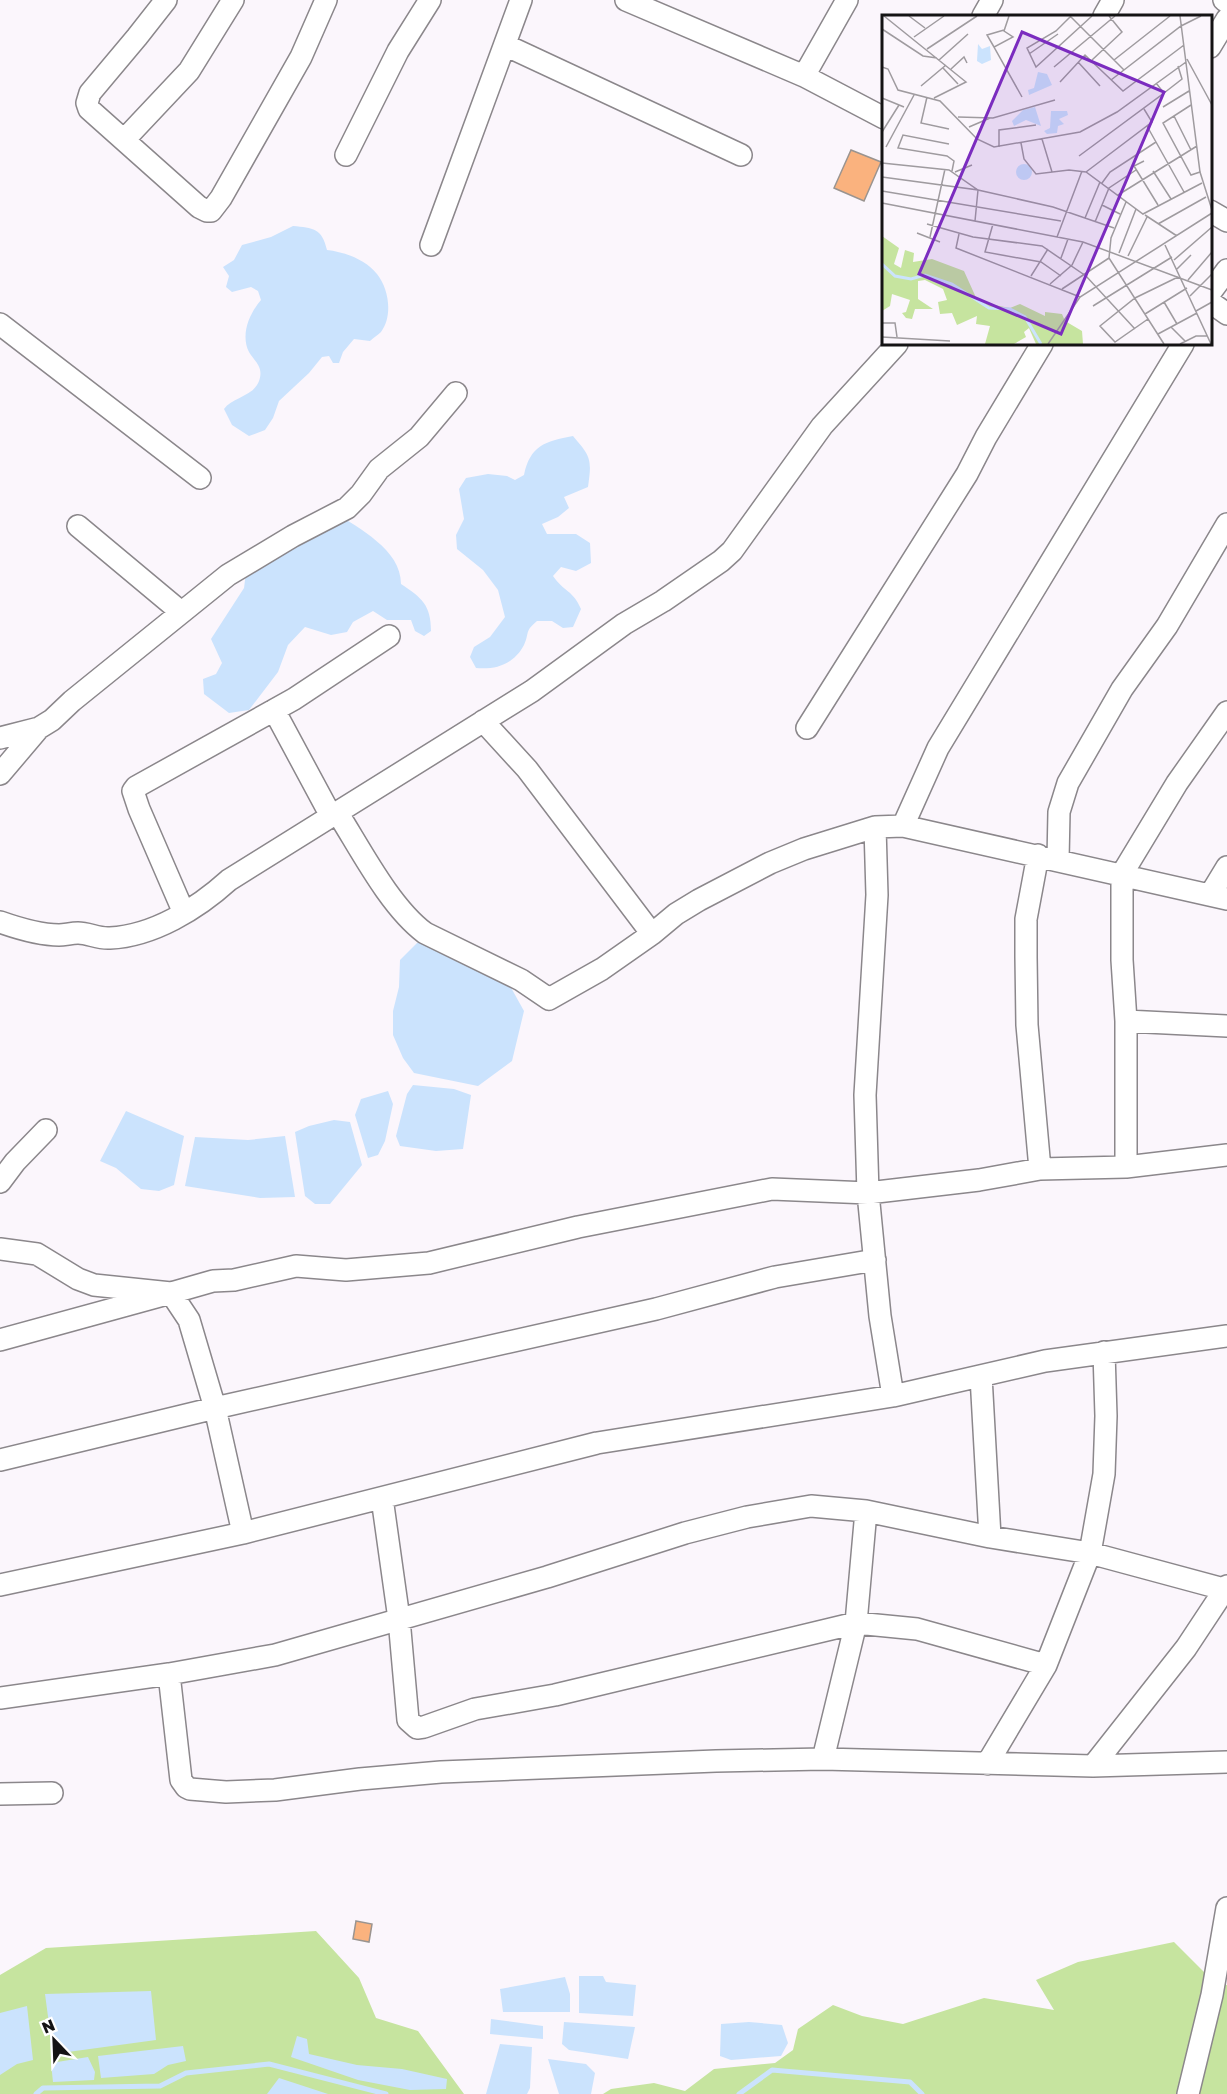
<svg xmlns="http://www.w3.org/2000/svg" width="1227" height="2094" font-family="'Golos Text',sans-serif">
<style>
.green{fill:#c6e49f}
.water{fill:#cbe3fd}
.lines{fill:none;stroke-linecap:round;stroke-linejoin:round}
.stream{stroke:#cbe3fd;stroke-width:5}
.building{fill:#fab27e;stroke:#9a9490;stroke-width:1.5}
.minor-casing{stroke:#8b878b;stroke-width:24}
.minor{stroke:#fff;stroke-width:21}
.inset-river{fill:none;stroke:#cbe3fd;stroke-width:3}
.inset-road{fill:none;stroke:#9f9b9f;stroke-width:1.5}
.view{fill:#7b2cbf;fill-opacity:0.15;stroke:#7b2cbf;stroke-width:3}
.inset-edge{fill:none;stroke:#141314;stroke-width:3}
</style>
<rect width="100%" height="100%" fill="#fbf6fc"/>
<!-- green -->
<path class="green" d="M316,1931L359,1978L376,2018L418,2031L464,2094H0V1975L46,1948Z
M1174,1942L1214,1982L1227,1985V2094H603L611,2089L654,2083L685,2091L714,2069L775,2063L793,2050L798,2029L833,2005L862,2016L903,2024L984,1998L1054,2010L1036,1980L1078,1962Z"/>
<!-- water -->
<path class="water" d="M293,226C313,228 322,228 327,250C344,252 365,259 377,274C389,289 393,316 381,332C378,335 373,338 370,341L354,339L343,352L339,363H333L329,356L322,357L309,373L279,401L273,418L265,430L249,436L232,425L224,409C232,397 253,397 259,381C264,367 255,362 249,352C240,334 250,313 261,300L258,291L251,287L232,292L226,287L229,276L223,267L234,260L242,245L271,237Z
M573,436C591,457 592,459 588,487L564,497L569,508L558,517L542,524L547,534H576L590,543L591,563L576,571L561,567L553,576C564,592 573,590 581,609L573,627L563,628L552,621H537C524,632 530,632 524,645C514,664 496,670 476,668L470,657L474,647L490,637L505,617L498,590L483,570L457,549L456,535L464,519L459,489L466,478L488,474L507,476L515,480L524,475C530,446 545,441 573,436Z
M333,511C359,529 401,549 401,584C422,598 431,605 431,631L424,636L415,631L411,620H387L373,611L353,622L347,632L331,635L305,627L288,645L278,672L249,710L229,713L204,694L203,679L216,674L222,663L211,639L244,588L247,565Z
M440,940L509,984L524,1011L512,1061L478,1086L414,1073L403,1058L393,1035V1011L399,987L400,960L417,943Z
M413,1085L454,1089L471,1095L463,1149L436,1151L400,1146L396,1136L407,1094Z
M388,1091L393,1104L385,1141L378,1155L368,1158L355,1115L361,1099Z
M126,1111L184,1136L174,1185L159,1191L141,1189L116,1168L100,1161Z
M334,1120L350,1122L362,1165L330,1204H315L305,1196L295,1132L309,1126Z
M285,1136L295,1197L260,1198L185,1186L195,1137L248,1140Z
M579,1976H603L606,1982L636,1985L633,2016L579,2013Z
M565,1977L570,1994V2012H503L500,1989Z
M151,1991L156,2040L53,2054L45,1994Z
M27,2006L33,2060L17,2064L0,2075V2013Z
M491,2019L543,2026V2039L490,2034Z
M564,2022L635,2027L628,2059L569,2050L562,2044Z
M749,2022L782,2025L788,2043L781,2056L731,2060L720,2056L721,2024Z
M297,2036L307,2039L309,2054L357,2065L402,2069L447,2079L446,2089L410,2090L358,2080L291,2057Z
M500,2044L532,2047L530,2088L527,2094H486Z
M183,2046L186,2061L168,2065L154,2074L101,2078L98,2056Z
M88,2057L95,2072L94,2080L53,2082L51,2063Z
M548,2059L586,2064L595,2073L591,2094H559Z
M279,2078L328,2094H267Z"/>
<g class="lines">
<!-- stream -->
<path class="stream" d="M36,2094L43,2088L160,2086L186,2073L269,2064L386,2094
M739,2094L772,2070L910,2082L922,2094"/>
</g>
<!-- building -->
<path class="building" d="M851,150L881,162L864,201L834,188Z
M356,1921L372,1924L369,1942L353,1939Z"/>
<g class="lines">
<!-- minor casing -->
<g class="minor-casing">
<path id="minor" d="M166,0L137,37L90,93L87,103L89,109L199,207L207,211H211L221,198L301,57L326,0
M626,0L804,76L884,118
M1224,0L1227,2
M983,16L992,0
M1104,16L1113,0
M505,45L741,155
M1210,47L1227,19
M804,76L847,0
M124,140L189,71L233,0
M346,155L398,51L430,0
M1210,211L1227,221
M431,245L521,0
M1210,293L1227,270
M1210,302L1227,314
M0,324L200,478
M78,526L181,612
M274,710L331,816
M483,721L527,769L652,934
M807,728L967,474L986,437L1042,344
M0,738L39,728L52,720L72,701L228,575L293,536L347,508L361,494L379,469L419,437L456,393
M0,774L39,728
M337,812C361,850 390,907 425,933L521,980L549,999L602,969L652,934L676,914L699,900L770,863L804,849L875,827L903,826L1227,899
M903,826L938,748L1183,344
M875,827L877,895L865,1095L868,1193L880,1316L893,1396
M1038,855L1026,919V957L1027,1025L1040,1169
M1058,860L1059,812L1068,783L1122,689L1167,626L1227,524
M1210,895L1227,867
M184,913L139,809L133,791L136,787L294,699L389,636
M0,922C17,928 40,935 59,935C65,935 71,933 78,933C89,933 98,939 110,938C153,936 197,909 229,880L532,691L624,624L663,601L721,561L732,551L822,426L897,344
M1126,1021L1227,1026
M1126,1167V1021L1122,960V874L1177,783L1227,712
M0,1182L15,1162L46,1130
M0,1249L37,1254L78,1279L94,1285L171,1293L213,1281L234,1280L296,1266L346,1270L429,1263L578,1227L772,1189L868,1193L979,1180L1040,1169L1126,1167L1227,1155
M0,1340L171,1293L189,1320L215,1408L243,1533
M981,1376L990,1537
M0,1460L215,1408L656,1309L775,1277L875,1260
M382,1498L399,1619L408,1720L417,1728L424,1727L475,1709L555,1695L856,1623L917,1629L1046,1665
M0,1585L243,1533L597,1443L893,1396L1045,1361L1227,1336
M169,1674L181,1780L186,1787L190,1789L226,1792L275,1790L360,1779L441,1772L716,1761L823,1759L1093,1766L1227,1762
M0,1698L169,1674L275,1655L547,1577L685,1533L747,1517L811,1506L866,1511L990,1537L1090,1553L1227,1590
M823,1759L856,1623L866,1511
M987,1764L1046,1665L1090,1553L1104,1474L1106,1416L1104,1352
M1093,1766L1186,1648L1227,1586
M0,1794L52,1793
M1188,2094L1212,1995L1227,1908"/>
</g>
<!-- minor -->
<use href="#minor" class="minor"/>
</g>
<!-- overview -->
<g transform="translate(882 15)">
<rect width="330" height="330" fill="#fbf6fc"/>
<path d="M0,221L17,233L12,249L19,253L23,235L32,238L31,247L50,244L82,256L96,287L128,293L138,289L163,301V297L180,299L183,306L200,316L201,329H154L147,313L142,317L144,322L132,329H103L108,311L94,309L95,301L75,310L70,298L58,299L56,287L65,285L61,274L43,265L36,266V284L51,294H33L30,304L24,303L20,298L24,297L28,285L10,279L8,291L0,296Z" fill="#c6e49f"/>
<path d="M96,29L100,34L108,31L109,45L100,49L95,46ZM156,57L165,59L170,70L147,80L146,75L152,73ZM153,92L159,111L144,105L132,111L130,106L141,95ZM169,96H185L186,100L177,104L182,109L176,111L175,118L165,119L162,116L168,113ZM134 157a8 8 0 1 1 16 0a8 8 0 1 1-16 0Z" fill="#cbe3fd"/>
<path class="inset-river" d="M0,249L13,261L29,264L43,260L70,269L107,293L128,294L143,302L159,329"/>
<path class="inset-road" d="M2,1L84,67L52,83M27,1L43,13M127,1L122,16L131,22L112,32L140,82M188,1L242,55M189,1L174,16L145,33L154,52L210,1M298,1L318,157L330,195M0,14L41,41L55,43M32,22L62,1M112,32L105,20L122,15M45,34L95,1M147,39L176,19M305,44L330,90M57,45L86,19M210,45L240,17L227,1M232,45L288,1M196,47L218,71M0,52L6,54L16,75L58,86L95,124L112,132L198,117L235,97L304,47M172,52L233,1M61,53L76,69M69,54L82,42L85,48M229,65L299,11L319,1M178,67L203,40L241,76L302,30M39,71L64,50M282,78L300,64L296,51M45,82L39,108L67,114M0,83L22,92M309,90L281,108L309,160L318,157M281,92L307,76M292,101L309,135M76,102L111,103L173,85M265,111L302,177M87,112L108,103M0,117L17,90M160,124L170,157M139,128L142,144L154,159L187,155L204,157L261,199L320,168M67,129L21,120L16,133L65,141L72,146L70,156M4,132L32,80M117,132V115L154,110M197,141L282,78L274,68M262,146L252,151L276,190M0,148L67,155L96,175L171,192L232,213M271,156L289,184M73,157L90,150M204,157L270,107L262,94M0,162L96,175L93,206M220,168L228,157L274,127M0,176L179,206M236,180L315,131M244,187L229,223L227,243L282,329M0,188L201,227L330,275M220,190L238,199M263,200L295,221M203,203L218,167M213,207L227,173L254,155M45,209L91,222L160,231L204,261L253,314M111,209L103,237L159,247L179,261M276,209L324,182M35,218L58,227M77,219L74,233L198,282M48,222L63,154M175,222L200,156M283,230L329,329M237,238L254,194M246,241L265,202M179,243L186,224M292,245L330,212M295,254L309,240M149,261L166,234M306,265L330,237M168,269L190,250L201,227M180,274L227,243M308,281L330,259M282,287L295,309M211,291L290,242M314,296L330,287M263,299L305,273M266,304L233,327L218,311L253,283L296,262M0,308H13L15,322M289,312L303,326M276,319L315,298M0,322L68,326M166,329L198,282L330,198M298,329L314,321H325"/>
<path class="view" d="M140,17L282,77L179,319L37,259Z"/>
<rect width="330" height="330" class="inset-edge"/>
</g>
<!-- north arrow -->
<g transform="translate(54 2040) rotate(337)" stroke="#ffffff" stroke-width="4.5" paint-order="stroke">
<path d="M0-4.5L10 22L0 15L-10 22Z" fill="#141314"/>
<text y="-9" font-size="16" font-weight="bold" text-anchor="middle" fill="#141314">N</text>
</g>
</svg>
